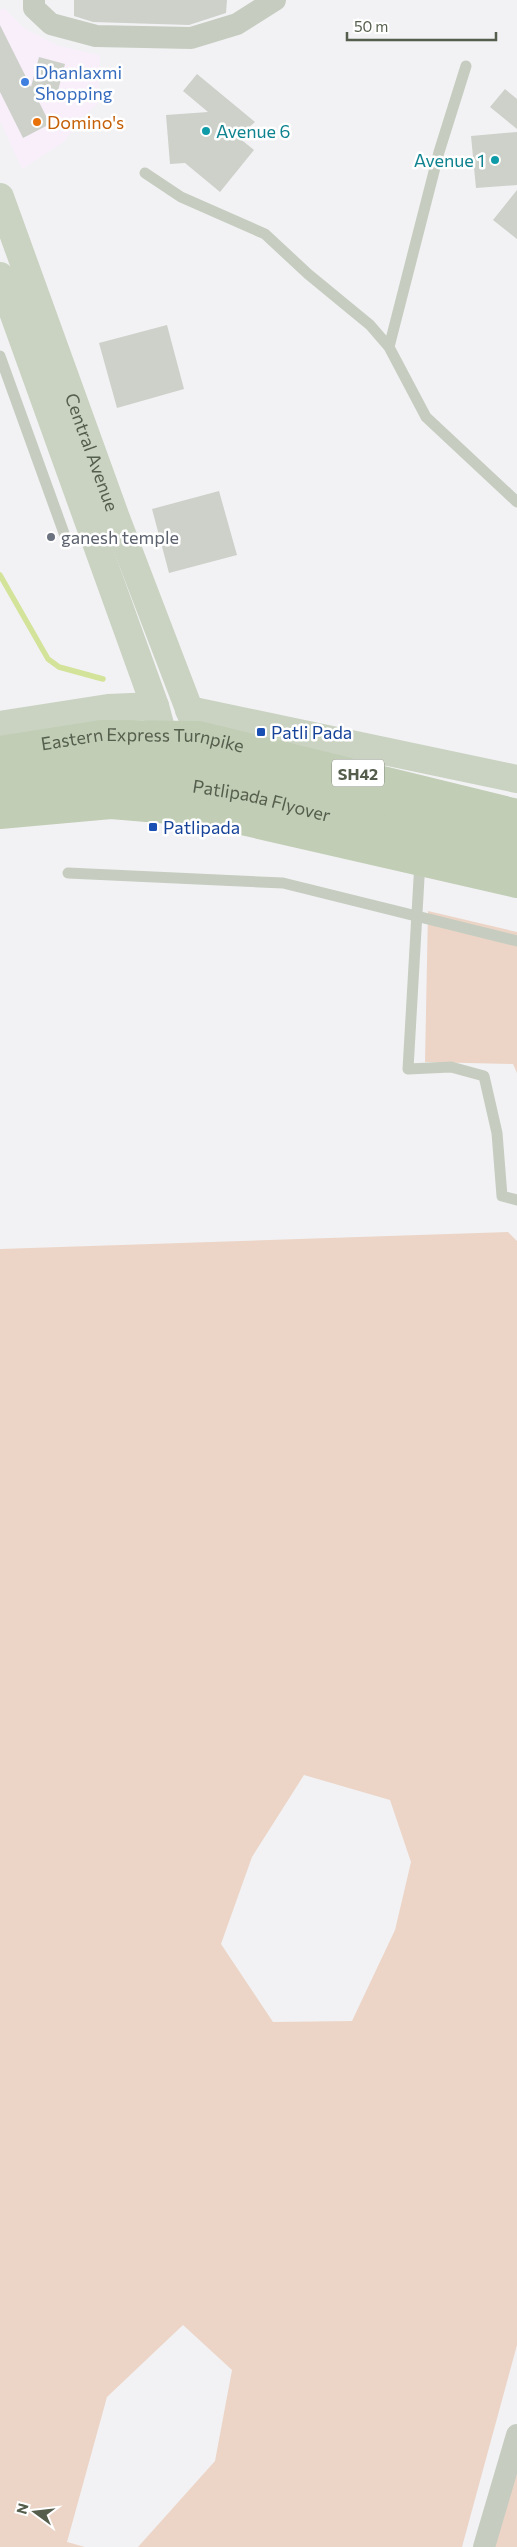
<svg xmlns="http://www.w3.org/2000/svg" width="517" height="2547" font-family="Commissioner,sans-serif">
<style>
.commercial{fill:#f8effb}
.green{fill:#ecd5c7;fill-rule:evenodd}
.lines{fill:none;stroke-linecap:round;stroke-linejoin:round}
.stream{stroke:#d3e399;stroke-width:5.5}
.building{fill:#cdd1ca}
.lane{stroke:#c6cdc0;stroke-width:11}
.street{stroke:#c6cdc0;stroke-width:22}
.secondary{stroke:#cad3c2;stroke-width:28}
.primary{stroke:#c1cdb5;stroke-width:28}
.primary-bridge{stroke:#c1cdb5;stroke-width:28}
.shop-dot{fill:#3f7fe0;stroke:#fff;stroke-width:2}
.food-dot{fill:#e8710a;stroke:#fff;stroke-width:2}
.culture-dot{fill:#0f9aa8;stroke:#fff;stroke-width:2}
.worship-dot{fill:#6b7280;stroke:#fff;stroke-width:2}
.transit-dot{fill:#1a4fb4;stroke:#fff;stroke-width:2}
.labels{text-anchor:middle;dominant-baseline:central;stroke-width:5;stroke-linejoin:round;paint-order:stroke}
.shield{fill:#fff;stroke:#888e82;stroke-width:1}
.shield-label{font-size:16px;font-weight:bold;fill:#555e4c}
.shop-label{font-size:18px;fill:#366cbe;stroke:#fff;text-anchor:start}
.food-label{font-size:18px;fill:#c56008;stroke:#fff;text-anchor:start}
.culture-label{font-size:18px;fill:#0d838f;stroke:#fff;text-anchor:start}
.street-label{font-size:18px;fill:#555e4c;stroke:#fff}
.worship-label{font-size:18px;fill:#5b616d;stroke:#fff;text-anchor:start}
.transit-label{font-size:18px;fill:#164399;stroke:#fff;text-anchor:start}
</style>
<rect width="100%" height="100%" fill="#f2f2f4"/>
<!-- commercial -->
<path class="commercial" d="M4,8L24,28L59,46L100,55L98,104L79,120L64,142L22,169L0,121V10Z"/>
<!-- green -->
<path class="green" d="M428,911L517,932V1073L513,1064L425,1062Z
M508,1232L517,1241V2345L462,2547H138L215,2461L232,2370L183,2325L107,2397L67,2542L85,2547H0V1249ZM304,1775L390,1800L411,1862L395,1930L352,2021L273,2022L221,1944L252,1857Z
M517,2459V2547H494Z"/>
<g class="lines">
<!-- stream -->
<path class="stream" d="M0,575L48,659L59,667L103,679"/>
</g>
<!-- building -->
<path class="building" d="M74,0H227L226,13L189,25L93,22L74,16Z
M0,25L31,87L39,57L65,64L55,102L36,96L50,124L23,138L0,92Z
M197,74L255,122L238,137L254,150L220,192L185,163L170,164L166,115L208,112L183,91Z
M505,89L517,99V129L490,107Z
M517,132V185L476,188L471,136Z
M517,190V239L493,220Z
M167,325L184,389L117,408L99,343Z
M219,491L237,555L169,573L152,509Z"/>
<g class="lines">
<!-- lane -->
<path class="lane" d="M145,173L181,197L265,234L308,274L370,325L389,347L426,417L517,502
M389,347L439,152L466,66
M0,356L65,536
M420,861L408,1069L451,1067L484,1076L497,1133L502,1196L517,1200
M68,873L283,883L517,941"/>
<!-- street -->
<path class="street" d="M34,0V8L51,24L96,36L191,38L237,24L275,0
M484,2547L517,2435"/>
<!-- secondary -->
<g class="secondary">
<path id="s1" d="M0,197L116,518L199,735L201,757"/>
<path d="M0,276L155,706L169,758"/>
<path d="M189,710L517,779"/>
<path d="M0,725L108,708L155,706"/>
</g>
<!-- primary -->
<g class="primary">
<path id="s2" d="M0,750L101,734L199,735L517,813"/>
<path d="M0,815L111,805L207,813L517,884"/>
</g>
<!-- primary-bridge -->
<g class="primary-bridge">
<path d="M0,766L30,761L103,756L179,760L252,771L517,837"/>
<path id="s3" d="M0,790L34,785L104,780L177,783L248,794L517,864"/>
</g>
</g>
<!-- markers -->
<circle class="shop-dot" cx="25" cy="82" r="5"/>
<circle class="food-dot" cx="37" cy="122" r="5"/>
<g class="culture-dot">
<circle cx="206" cy="131" r="5"/>
<circle cx="495" cy="160" r="5"/>
</g>
<circle class="worship-dot" cx="51" cy="537" r="5"/>
<g class="transit-dot">
<rect x="256" y="727" width="10" height="10" rx="2.5"/>
<rect x="148" y="822" width="10" height="10" rx="2.5"/>
</g>
<g class="labels">
<!-- shield labels -->
<rect class="shield" x="332" y="759.5" width="52" height="27" rx="4"/>
<g class="shield-label">
<text x="358" y="773">SH42</text>
</g>
<!-- shop labels -->
<g class="shop-label">
<text x="35" y="72">Dhanlaxmi<tspan x="35" dy="21">Shopping</tspan></text>
</g>
<!-- food labels -->
<g class="food-label">
<text x="47" y="122">Domino's</text>
</g>
<!-- culture labels -->
<g class="culture-label">
<text x="216" y="131">Avenue 6</text>
<text x="485" y="160" text-anchor="end">Avenue 1</text>
</g>
<!-- street labels -->
<g class="street-label">
<text stroke="none"><textPath href="#s1" startOffset="271">Central Avenue</textPath></text>
<text stroke="none"><textPath href="#s2" startOffset="144">Eastern Express Turnpike</textPath></text>
<text stroke="none"><textPath href="#s3" startOffset="264">Patlipada Flyover</textPath></text>
</g>
<!-- worship labels -->
<g class="worship-label">
<text x="61" y="537">ganesh temple</text>
</g>
<!-- transit labels -->
<g class="transit-label">
<text x="271" y="732">Patli Pada</text>
<text x="163" y="827">Patlipada</text>
</g>
</g>
<!-- north arrow -->
<g transform="translate(35 2512) rotate(285)" stroke="#ffffff" stroke-width="4" paint-order="stroke">
<path d="M0-4L9 19L0 12L-9 19Z" fill="#555e4c"/>
<text y="-8" font-size="14" font-weight="bold" text-anchor="middle" fill="#555e4c">N</text>
</g>
<!-- scale -->
<path d="M347 32v8h149v-8" fill="none" stroke="#555e4c" stroke-width="2.5"/>
<text x="354" y="32" font-size="15" fill="#555e4c" stroke="#ffffff" stroke-width="4" paint-order="stroke">50 m</text>
</svg>
